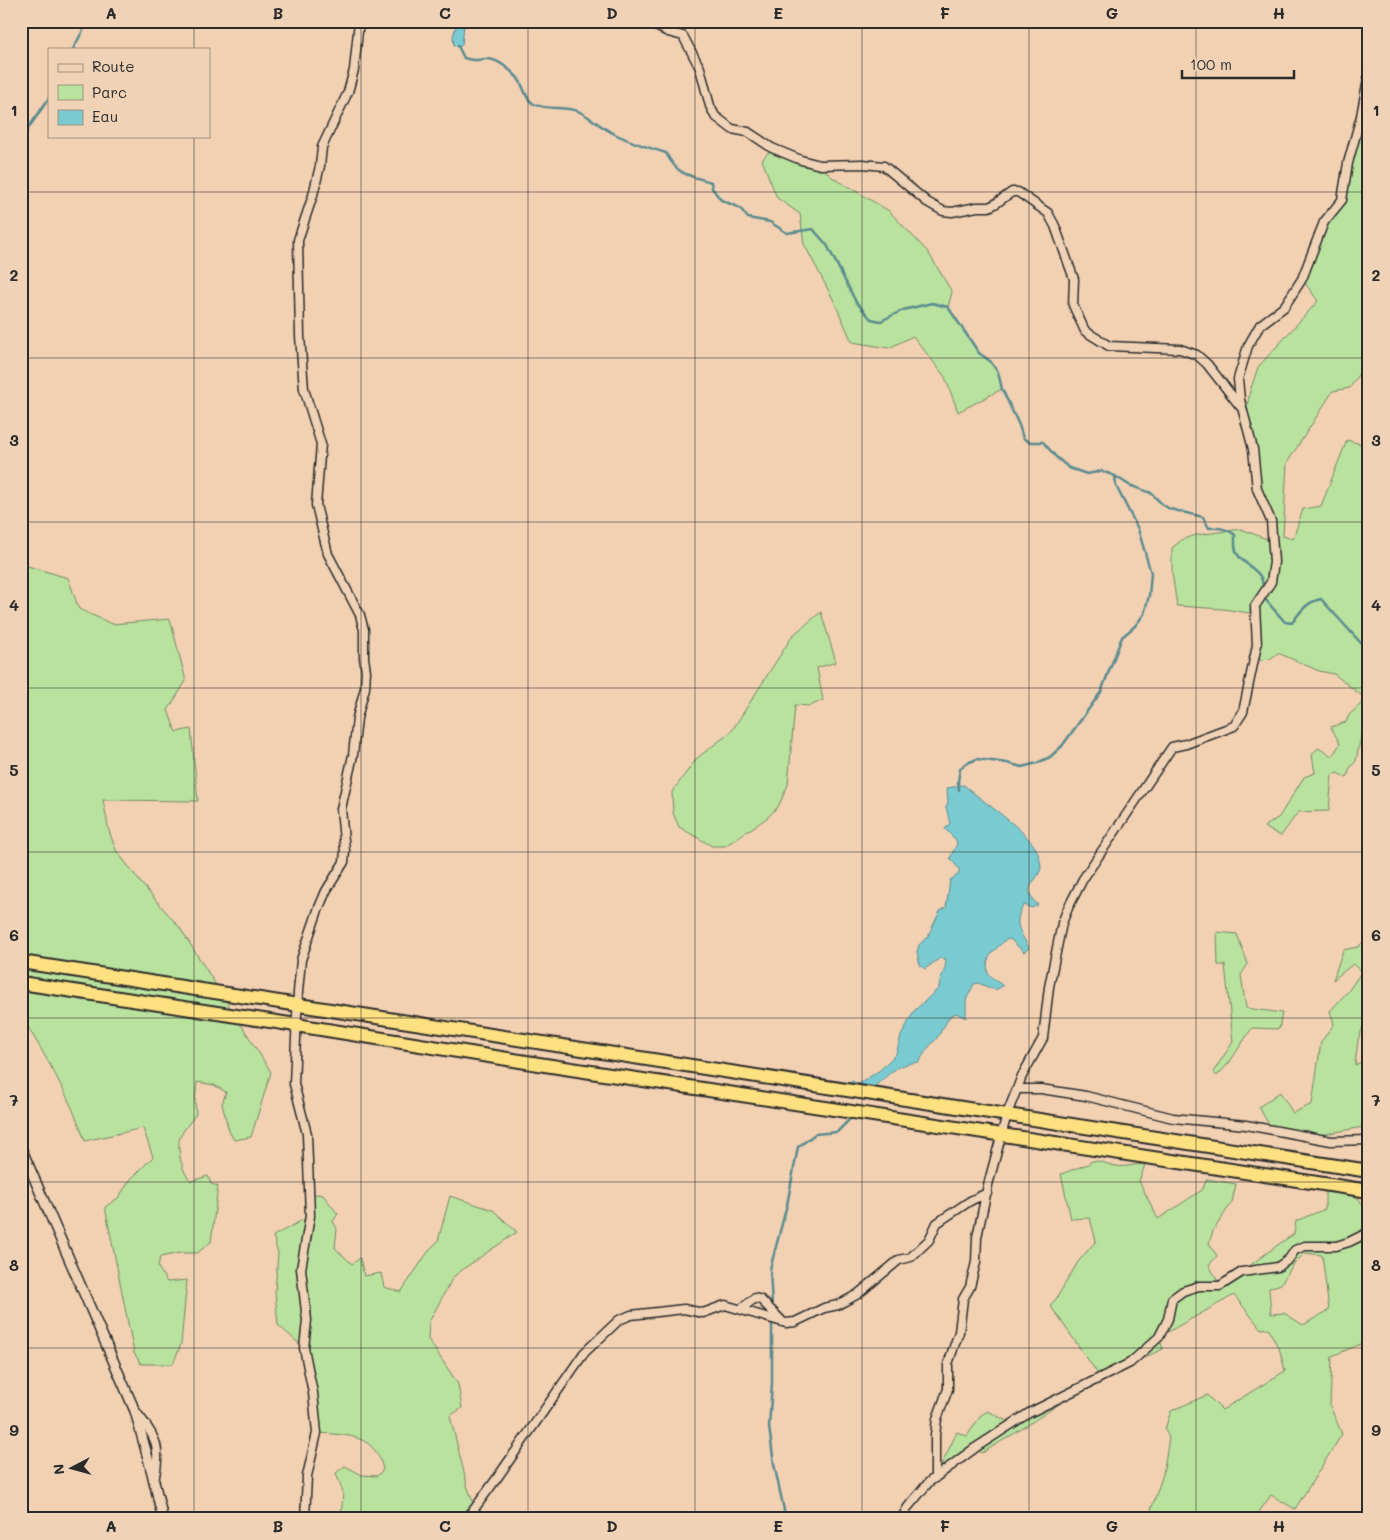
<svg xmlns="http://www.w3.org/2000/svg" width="1390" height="1540" font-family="Mali,sans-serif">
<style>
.green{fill:#b8e29e;stroke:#728664;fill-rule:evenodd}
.water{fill:#7acbd1;stroke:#5a8b8f}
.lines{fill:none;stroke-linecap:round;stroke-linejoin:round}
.stream{stroke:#5a8b8f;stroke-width:2.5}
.minor-casing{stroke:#2b2b2b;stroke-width:11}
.tertiary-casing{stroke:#2b2b2b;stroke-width:12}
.trunk-casing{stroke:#2b2b2b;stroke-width:16}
.minor{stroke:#f0d3b6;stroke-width:8}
.tertiary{stroke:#f0d3b6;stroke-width:9}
.trunk{stroke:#fde080;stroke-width:12}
.grid{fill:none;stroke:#2b2b2b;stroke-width:1;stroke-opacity:0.55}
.neatline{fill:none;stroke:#2b2b2b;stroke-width:2}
.grid-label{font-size:16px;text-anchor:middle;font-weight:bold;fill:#2b2b2b}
</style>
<rect width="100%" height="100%" fill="#f2d1b3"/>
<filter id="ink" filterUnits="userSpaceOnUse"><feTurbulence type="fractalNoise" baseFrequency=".02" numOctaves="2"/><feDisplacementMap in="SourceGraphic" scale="10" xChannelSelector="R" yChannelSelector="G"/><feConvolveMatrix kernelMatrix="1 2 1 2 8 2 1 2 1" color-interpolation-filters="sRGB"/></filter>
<g filter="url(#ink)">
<!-- green -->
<path class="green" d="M1369,73V357L1350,388L1333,391L1287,463L1283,536L1293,539L1303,509L1321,506L1347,440L1361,444L1369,421V733L1366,731L1361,736L1356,761L1350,768L1347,778L1337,773L1332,775L1329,811L1298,812L1281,836L1264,827L1279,817L1304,777L1315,773L1312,755L1318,748L1332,756L1340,744L1331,727L1346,722L1349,715L1366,699L1334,674L1319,671L1278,653L1270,659L1253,661L1256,614L1223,609L1177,606L1172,573V548L1183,539L1197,535L1241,529L1272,541L1271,521L1257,489L1245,417L1250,391L1258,367L1318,301L1302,279L1324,222L1342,200Z
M772,148L820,165L832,177L889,211L928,252L952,292L948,307L979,353L990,361L998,372L1002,389L958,412L945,377L913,336L889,348L852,342L833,299L804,244L800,214L777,198L762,160Z
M21,564L68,578L79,609L112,624L170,619L186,681L168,710L176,732L191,729L198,801L103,800L109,831L116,850L141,883L180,928L271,1072L251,1137L234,1140L229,1131L222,1104L226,1092L214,1085L197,1082L195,1102L196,1114C191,1121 184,1129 180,1137C176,1147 182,1174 191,1181L208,1176L211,1184L218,1186L211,1242L197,1253H180L160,1257L158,1267L167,1282L187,1280L181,1344L173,1364H141L134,1353L105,1207L118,1198L130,1180L153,1157L143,1128L85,1141C70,1096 45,1056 21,1015Z
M821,612L836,662L817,668L823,700L810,706L795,705L788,785L778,807L767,818L725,846H712L679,827L673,813L672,792L697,758L731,732L793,635Z
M1217,932L1237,934L1248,964L1241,975L1246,1008L1282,1013L1279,1029L1252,1028L1229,1063L1217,1076L1213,1072L1233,1042L1225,965H1218Z
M1369,936V1011L1358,1040L1355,1065L1369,1058V1126L1319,1135L1306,1130L1296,1139L1284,1127L1272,1130L1259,1107L1280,1092L1293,1113L1312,1104L1321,1042L1334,1024L1330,1011L1349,990L1362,971L1353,964L1333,980L1343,950L1358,947Z
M1092,1161C1101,1160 1107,1165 1116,1166C1126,1168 1135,1163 1145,1165L1139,1181L1158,1219L1202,1190L1207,1179L1236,1184L1232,1202L1213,1231L1209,1243L1217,1256L1209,1265L1220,1285C1246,1270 1269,1250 1294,1234L1296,1221L1325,1209V1192L1357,1196L1364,1207L1369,1220V1346L1361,1344L1332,1356L1330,1406L1342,1434L1295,1509L1271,1495L1259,1512L1258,1519H1148L1163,1474L1169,1438L1165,1429L1171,1411L1207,1395L1222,1410L1285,1371L1280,1351L1268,1328L1261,1329L1234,1295L1159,1337L1163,1349L1100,1377L1050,1305L1056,1299L1078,1262L1096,1241L1090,1218L1071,1219L1061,1174L1088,1164ZM1305,1253L1322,1255L1329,1310L1303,1325L1284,1313L1271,1314L1269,1288L1281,1284L1293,1265Z
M309,1193L323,1195L338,1214L333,1221L337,1229L335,1248L352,1264L360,1258L364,1276L381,1273L384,1287L401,1292L430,1249L438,1241L450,1196L493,1210L517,1232L466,1267L453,1277L429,1322L428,1339L458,1384L462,1408L450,1416L467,1485L475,1508L463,1519H341L343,1492L336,1473L345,1466L362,1475L377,1476L383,1470C376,1434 348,1435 317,1433L304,1348L278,1325L275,1292L278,1253L273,1236L310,1216Z
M1057,1399L1059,1404L1020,1430L982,1453L975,1448L935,1478L957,1432L967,1436L981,1415L988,1411L1012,1424Z"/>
<!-- water -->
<path class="water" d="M454,21H463L464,25L462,45L459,47L454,45L453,37L456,25Z
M964,785C983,802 1025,829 1036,849C1039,854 1041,864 1041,868C1038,882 1019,887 1038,905L1032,908L1024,905C1012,923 1020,931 1029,948L1024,952L1010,939L1005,940C993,953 985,954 988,974L1003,986L995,990L978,983L974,984L966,1000V1018L956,1013L950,1016L937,1038L927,1049L919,1062C912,1063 905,1064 899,1067C882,1076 867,1101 845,1097L847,1086L852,1081L859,1084L880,1070L896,1054L901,1036L914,1011L939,988C940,975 946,972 946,959L940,958L925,969L920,965L917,952L919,945L928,936L940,911L946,908L950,880L959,874V869L950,858L957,844L956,840L945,829L950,823L946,807L948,803L947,788Z"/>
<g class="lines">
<!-- stream -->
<path class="stream" d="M458,46L464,58C475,62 476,59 487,59C497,59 509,69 516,76C524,83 524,99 534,104C548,111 566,105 580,112C590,117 599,125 609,131C627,141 646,147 666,153C678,176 688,175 711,182L712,188L721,200L740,208L748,218L770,222L787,233L813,229L827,245L856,302L871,319L881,321L903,310L932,303L948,307L979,353L990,361L998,372L1002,389L1019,425L1023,438L1029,442H1043L1056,457L1069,468L1087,474L1102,471L1115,476L1129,485L1151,493L1163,505L1170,509L1203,517L1209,528C1219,527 1227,528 1235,535C1235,542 1234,550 1238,555C1247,568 1267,572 1262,591
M73,49L88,21
M21,139L49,98
M1264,598L1285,622L1292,623C1300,612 1306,602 1321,599L1360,642L1369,649
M959,790L958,781L960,769L965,764L977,759L1007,763L1022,767L1037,763L1050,757L1062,746L1101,692L1122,637L1135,626L1144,614L1149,596L1151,573L1138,529L1116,486L1115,476
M772,1306L770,1269L787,1205L798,1147L815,1134L837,1132L850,1119
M772,1319V1383L769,1427L774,1464L784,1510V1519"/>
<!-- minor casing -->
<g class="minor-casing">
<path id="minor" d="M645,21L668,32L683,36L700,68L710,106L715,116L732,129L748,132L772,148L801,160L820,165L863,164L884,166L927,202L943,211L952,212L977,207H989L995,204L1012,192H1018L1048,213L1055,226L1074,279L1073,305L1085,331L1109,346L1180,349L1197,355L1207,364L1240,406
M1017,1089H1041L1086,1096L1173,1118L1246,1125L1331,1141L1369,1140
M741,1309L755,1298L761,1300L781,1320
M136,1412C158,1439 161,1448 154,1481
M935,1478V1435L937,1419L948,1389V1364L959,1332L963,1299L970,1287L976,1262L977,1237L988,1185L1007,1114L1022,1076L1043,1038L1049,987L1062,923L1068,908L1083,879L1172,747L1186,744L1234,726L1243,712L1257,645L1255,606L1271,582L1274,562L1271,521L1257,489L1253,449L1240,400L1238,379L1248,346L1260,325L1284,307L1302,279L1324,222L1342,200L1348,163L1361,116L1369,73
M305,1519L307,1476L317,1433L313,1393L304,1348L307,1320L301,1269L310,1216L307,1134L294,1084L298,992L301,960L318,910L326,891L344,862L345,851L341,809L353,755L357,718L365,688L366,671L364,658V630L360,615L328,554L316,505L321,444L304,389L300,336L298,240L313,195L320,166L322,147L348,92L354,70L359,21
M463,1519L472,1512L497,1478L584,1353L619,1320L631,1315L684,1309L703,1313L725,1305L786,1323L795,1322L824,1308L838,1305L858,1294L899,1260L911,1257L929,1240L937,1223L970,1201L987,1193
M901,1519L908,1507L929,1482L975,1448L1029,1413L1130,1363L1159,1337L1168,1319L1172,1299L1183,1291L1199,1286H1220L1242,1272L1278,1267L1289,1259L1295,1250L1305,1246H1336L1349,1242L1369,1232"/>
</g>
<!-- tertiary casing -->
<g class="tertiary-casing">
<path id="tertiary" d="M21,1148L135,1411L152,1473L163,1519"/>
</g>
<!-- trunk casing -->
<g class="trunk-casing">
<path id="trunk" d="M21,962L1369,1171
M21,983L296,1025L545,1065L1369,1191"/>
</g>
<!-- minor -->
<use href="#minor" class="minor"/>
<!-- tertiary -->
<use href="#tertiary" class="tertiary"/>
<!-- trunk -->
<use href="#trunk" class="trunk"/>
</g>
</g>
<!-- grid -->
<path class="grid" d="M194,21V49M361,21V1519M528,21V1519M695,21V1519M862,21V1519M1029,21V1519M1196,21V1519M194,136V1519M21,192H1369M21,358H1369M21,522H1369M21,688H1369M21,852H1369M21,1018H1369M21,1182H1369M21,1348H1369"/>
<!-- margin -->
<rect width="1390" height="1540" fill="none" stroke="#f0d3b6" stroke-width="55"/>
<!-- legend -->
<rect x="48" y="48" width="162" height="90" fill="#f0d3b6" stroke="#a1907e"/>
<rect x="58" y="64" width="25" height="8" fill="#f0d3b6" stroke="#a1907e"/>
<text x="92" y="72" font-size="15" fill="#2b2b2b">Route</text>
<rect x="58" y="85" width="25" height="15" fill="#b8e29e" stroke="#a1907e"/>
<text x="92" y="98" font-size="15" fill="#2b2b2b">Parc</text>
<rect x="58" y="110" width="25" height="15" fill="#7acbd1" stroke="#a1907e"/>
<text x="92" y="122" font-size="15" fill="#2b2b2b">Eau</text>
<!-- north arrow -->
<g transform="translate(72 1468) rotate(264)" stroke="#f0d3b6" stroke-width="4" paint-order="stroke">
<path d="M0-4L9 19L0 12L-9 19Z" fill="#2b2b2b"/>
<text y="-8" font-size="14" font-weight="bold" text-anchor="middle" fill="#2b2b2b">N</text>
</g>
<!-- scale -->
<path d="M1182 70v8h112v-8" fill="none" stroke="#2b2b2b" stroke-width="2.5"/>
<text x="1190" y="70" font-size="15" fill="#2b2b2b" stroke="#f0d3b6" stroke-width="4" paint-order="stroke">100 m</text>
<rect x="28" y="28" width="1334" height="1484" class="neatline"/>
<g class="grid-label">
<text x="111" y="19">A</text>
<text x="278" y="19">B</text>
<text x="445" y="19">C</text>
<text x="612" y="19">D</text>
<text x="778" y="19">E</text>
<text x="945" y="19">F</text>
<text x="1112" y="19">G</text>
<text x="1279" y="19">H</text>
<text x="14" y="116">1</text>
<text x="1376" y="116">1</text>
<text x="14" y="281">2</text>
<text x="1376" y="281">2</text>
<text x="14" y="446">3</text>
<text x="1376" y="446">3</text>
<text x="14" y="611">4</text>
<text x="1376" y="611">4</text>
<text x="14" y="776">5</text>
<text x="1376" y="776">5</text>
<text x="14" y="941">6</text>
<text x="1376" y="941">6</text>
<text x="14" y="1106">7</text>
<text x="1376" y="1106">7</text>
<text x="14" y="1271">8</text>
<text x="1376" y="1271">8</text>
<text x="14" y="1436">9</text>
<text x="1376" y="1436">9</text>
<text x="111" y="1532">A</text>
<text x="278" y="1532">B</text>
<text x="445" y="1532">C</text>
<text x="612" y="1532">D</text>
<text x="778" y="1532">E</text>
<text x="945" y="1532">F</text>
<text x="1112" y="1532">G</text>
<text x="1279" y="1532">H</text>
</g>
</svg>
